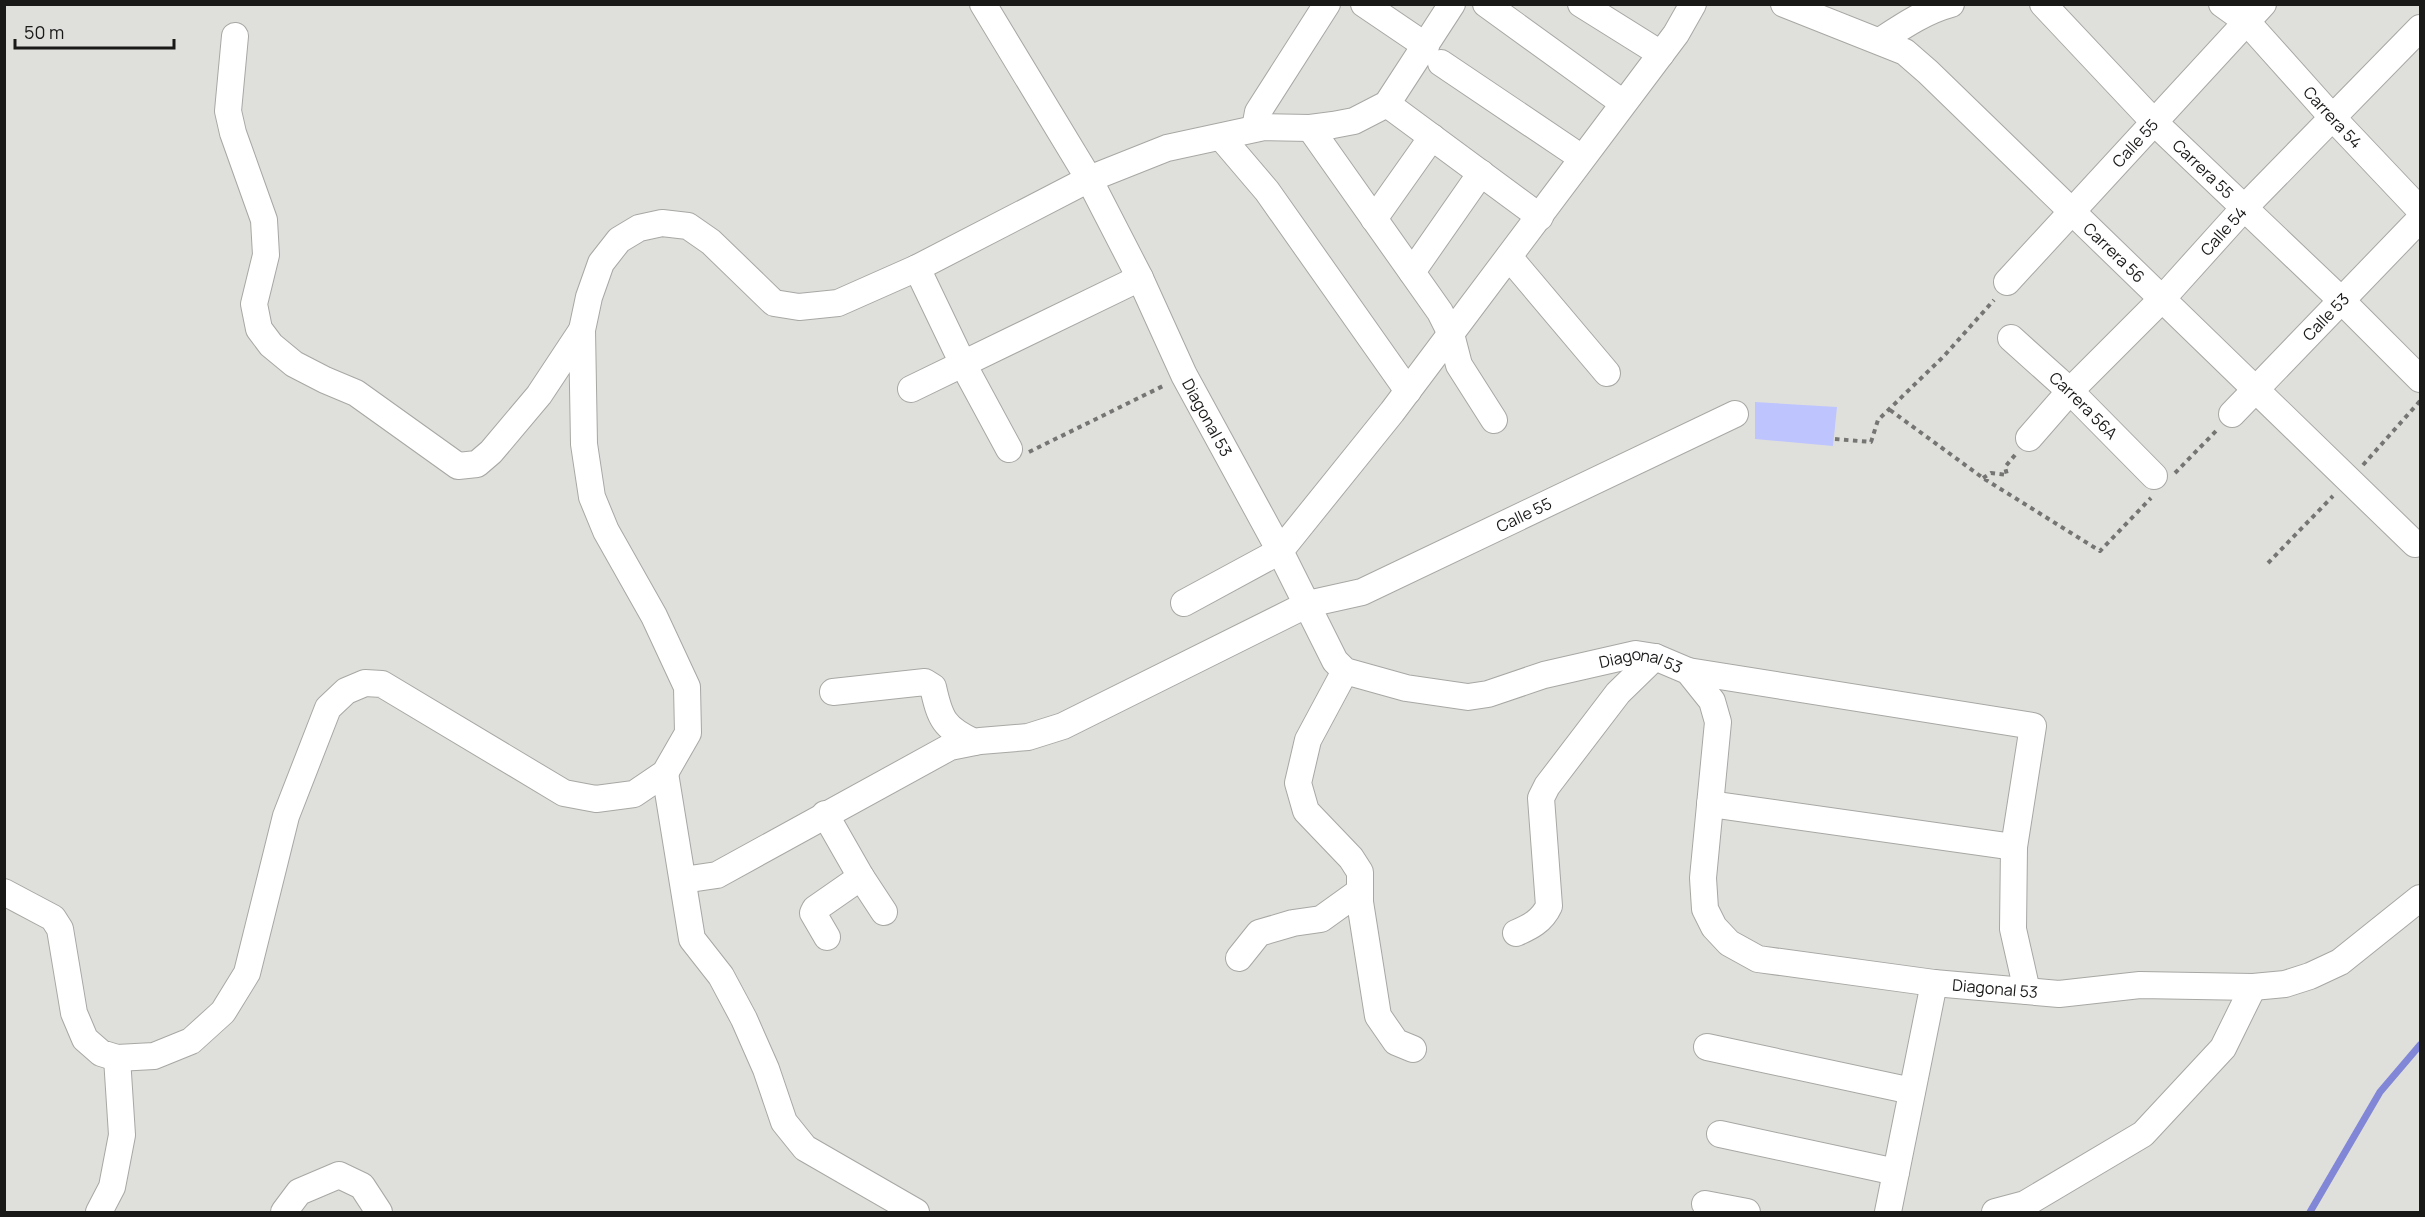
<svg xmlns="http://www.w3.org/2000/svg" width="2425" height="1217" font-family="Manrope,sans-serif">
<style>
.green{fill:#bec4fe}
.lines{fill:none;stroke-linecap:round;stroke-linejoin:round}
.stream{stroke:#8286d7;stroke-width:7}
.minor-casing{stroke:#a7a8a4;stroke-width:28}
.path{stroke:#757674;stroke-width:4;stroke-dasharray:4.5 4.5;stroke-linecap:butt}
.minor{stroke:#fff;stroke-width:26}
.labels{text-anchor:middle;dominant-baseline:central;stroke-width:4.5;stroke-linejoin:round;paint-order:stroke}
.street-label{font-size:16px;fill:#191918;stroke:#dfe0dc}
</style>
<rect width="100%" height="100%" fill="#dfe0dc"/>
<!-- green -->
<path class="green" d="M1755,402L1837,407L1833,446L1755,439Z"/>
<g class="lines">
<!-- stream -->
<path class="stream" d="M2310,1212L2380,1092L2420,1045"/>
<!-- minor casing -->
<g class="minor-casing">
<g id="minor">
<path id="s1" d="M983,4L1089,179L1140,278L1184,375L1280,551L1335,661L1345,671L1406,688L1468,697L1488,694L1544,675L1636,654L1655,657L1688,671L1712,701L1718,722L1703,878L1705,909L1714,927L1729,943L1758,959L1934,983L2059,994L2140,985L2253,987L2285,984L2310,976L2340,962L2420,898"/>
<path d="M1364,4L1426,46"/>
<path d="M1486,4L1623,103"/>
<path d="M1581,4L1661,54"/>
<path id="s2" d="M1784,4L1905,52L1928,72L2415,544"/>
<path id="s3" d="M2043,4L2154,122L2341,300L2420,379"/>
<path id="s4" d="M2222,4L2247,22L2332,117L2420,210"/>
<path d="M235,36L228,111L233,133L264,220L266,255L254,304L259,329L271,345L294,364L325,380L356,393L458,466L477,464L491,452L539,395L582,330"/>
<path d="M1880,41C1903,26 1925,11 1951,4"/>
<path d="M1441,63L1582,158"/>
<path d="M1387,104L1540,217"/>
<path d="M1255,128L1258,112L1327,4"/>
<path d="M1310,128L1440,312L1451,334L1459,365L1494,420"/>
<path d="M1221,137L1267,191L1408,391"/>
<path d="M1374,219L1432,137"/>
<path d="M1509,257L1607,373"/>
<path d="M917,268L963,364L1009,449"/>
<path d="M1412,272L1481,173"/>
<path id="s5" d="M2007,282L2263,4"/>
<path id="s6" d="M2011,338L2070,391L2154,476"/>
<path d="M911,389L1140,278"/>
<path id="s7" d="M2232,414L2420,219"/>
<path id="s8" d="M2029,438L2070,391L2162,299L2244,208L2420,28"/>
<path d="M1184,603L1280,551L1392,412L1676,34L1693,4"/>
<path d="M1345,671L1308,740L1298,783L1306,811L1351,858L1360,872V902L1378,1016L1396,1042L1413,1049"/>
<path d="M1688,671L2033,726L2014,847L2013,929L2027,991"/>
<path d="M833,692L925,682L933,687C940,719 944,728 974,742"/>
<path d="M665,773L692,939L721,976L744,1019L766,1069L784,1122L805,1148L916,1212"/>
<path d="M1710,804L2014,847"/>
<path d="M825,814L861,877L884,912"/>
<path id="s9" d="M683,880L717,875L950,747L980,741L1028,737L1063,726L1308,604L1362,592L1735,414"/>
<path d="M4,892L53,918L60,929L74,1013L85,1039L101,1053L117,1058L154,1056L191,1041L223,1012L247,973L286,816L328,708L346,691L365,683L382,684L564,793L596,799L634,794L665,773L688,733L687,687L654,616L606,531L592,497L584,444L582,330L589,297L601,263L619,240L639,228L662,223L688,226L711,242L774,303L799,307L838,303L917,268L1089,179L1167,148L1264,127L1310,128L1333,125L1354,121L1387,104L1452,4"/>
<path d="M1516,933C1530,927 1542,921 1549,906L1541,798L1547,786L1618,693L1655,657"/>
<path d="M827,937L813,913L815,909L861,877"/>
<path d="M1239,958L1259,933L1293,923L1321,919L1360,891"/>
<path d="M1707,1047L1912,1091"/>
<path d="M1720,1134L1896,1172"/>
<path d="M1705,1204L1747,1212"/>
<path d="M99,1212L112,1187L122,1135L117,1058"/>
<path d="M284,1212L299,1192L339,1175L362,1186L379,1212"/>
<path d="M1888,1212L1934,983"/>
<path d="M1995,1212L2025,1204L2143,1134L2223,1048L2253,987"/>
</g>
</g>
<!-- path -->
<path class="path" d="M1890,410L1983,478L2100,551L2151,498
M1835,439L1871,442L1878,420L1944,356L1994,300
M1029,452L1165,385
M2363,465L2420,401
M2175,473L2218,429
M1983,478L1991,473L2007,475L2005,467L2015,455
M2268,563L2333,496"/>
<!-- minor -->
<use href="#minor" class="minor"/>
</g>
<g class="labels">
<!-- street labels -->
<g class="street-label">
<text stroke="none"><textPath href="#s4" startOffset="159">Carrera 54</textPath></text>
<text stroke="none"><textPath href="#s5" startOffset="189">Calle 55</textPath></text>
<text stroke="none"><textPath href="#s3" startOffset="230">Carrera 55</textPath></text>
<text stroke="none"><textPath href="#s8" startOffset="284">Calle 54</textPath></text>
<text stroke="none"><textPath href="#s2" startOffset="420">Carrera 56</textPath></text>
<text stroke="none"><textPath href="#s7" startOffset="135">Calle 53</textPath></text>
<text stroke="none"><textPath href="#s6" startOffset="99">Carrera 56A</textPath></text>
<text stroke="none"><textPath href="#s1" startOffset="471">Diagonal 53</textPath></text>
<text stroke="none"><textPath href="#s9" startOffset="924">Calle 55</textPath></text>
<text stroke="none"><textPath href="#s1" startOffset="1065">Diagonal 53</textPath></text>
<text stroke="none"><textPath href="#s1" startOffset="1677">Diagonal 53</textPath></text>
</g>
</g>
<!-- border -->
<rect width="2425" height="1217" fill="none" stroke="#191918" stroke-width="12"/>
<!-- scale -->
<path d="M15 39v9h159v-9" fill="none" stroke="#191918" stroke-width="3"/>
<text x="24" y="39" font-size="18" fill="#191918" stroke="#dfe0dc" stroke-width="4.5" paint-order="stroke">50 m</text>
</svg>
